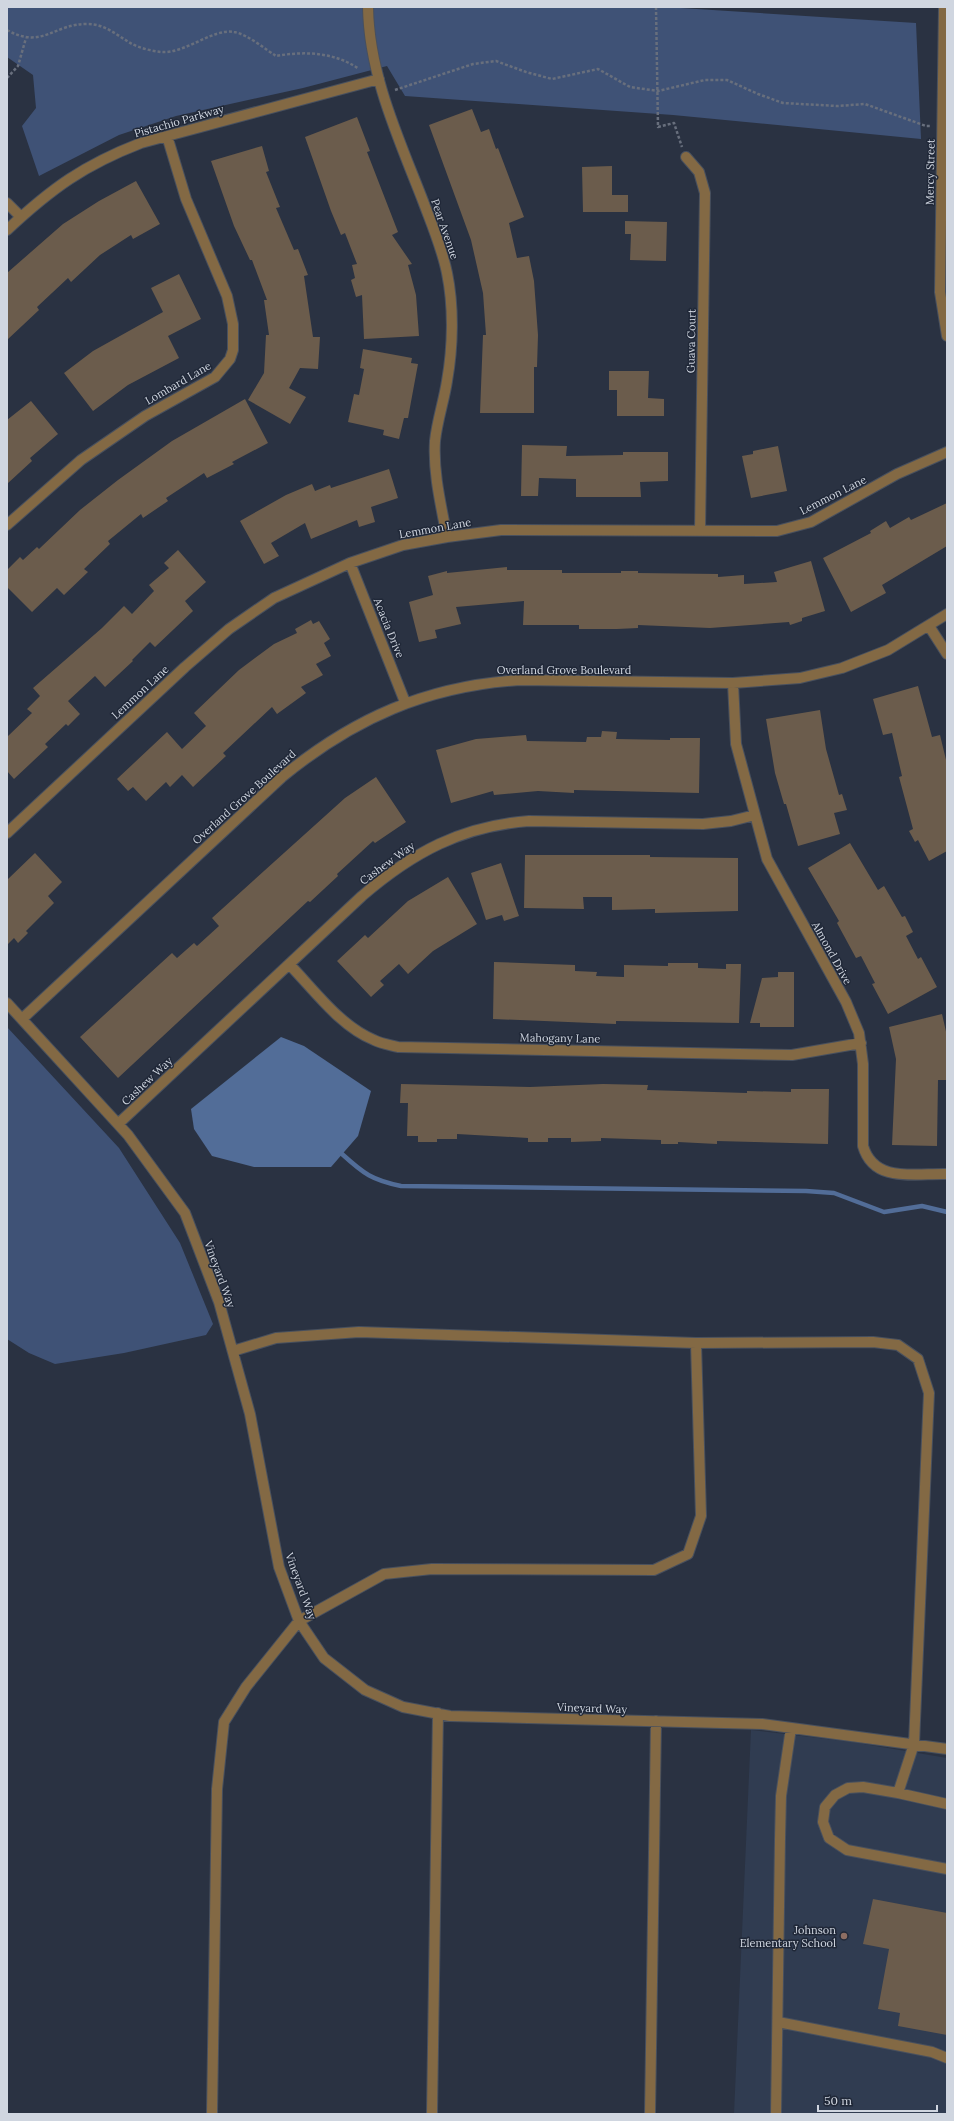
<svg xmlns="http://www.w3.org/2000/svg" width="954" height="2121" font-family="Lora,serif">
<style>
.built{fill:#303c51}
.green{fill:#3f5276}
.water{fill:#526d98}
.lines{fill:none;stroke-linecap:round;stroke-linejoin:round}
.stream{stroke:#526d98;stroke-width:4.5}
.building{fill:#6b5c4c}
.minor-casing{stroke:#48505e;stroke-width:12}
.path{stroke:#686f7d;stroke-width:2.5;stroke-dasharray:3 2;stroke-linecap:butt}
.minor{stroke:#836944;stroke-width:10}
.education-dot{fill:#8d6e63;stroke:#202838;stroke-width:1.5}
.labels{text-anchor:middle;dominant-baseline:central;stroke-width:3;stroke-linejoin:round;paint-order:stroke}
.street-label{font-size:11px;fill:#d0d6e0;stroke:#202838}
.poi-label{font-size:11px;fill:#d0d6e0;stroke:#202838;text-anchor:end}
</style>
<rect width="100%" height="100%" fill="#2a3242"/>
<!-- built -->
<path class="built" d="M751,1730L852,1742L947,1758V2114H734Z"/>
<!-- green -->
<path class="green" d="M7,7H665L916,23L921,139L673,115L405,96L387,66L303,88L176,116L119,135L39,176L22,126L36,108L33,75L7,57Z
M7,1027L119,1148L180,1243L213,1324L206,1335L124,1353L55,1364L29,1353L7,1339Z"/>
<!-- water -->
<path class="water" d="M281,1037L304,1046L371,1091L358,1136L331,1167H254L212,1156L194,1129L191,1109Z"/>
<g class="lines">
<!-- stream -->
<path class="stream" d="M342,1154C364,1174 372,1180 401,1186L806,1191L834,1193L884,1212L922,1206L947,1212"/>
</g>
<!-- building -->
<path class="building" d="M472,109L481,132L489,129L496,149L498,148L524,217L509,223L517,258L529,256L534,281L538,335L537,367H534V413H480L483,335H486L483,293L471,240L429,125Z
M357,117L370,151L367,152L398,232L392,235L412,264L408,265L416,295L419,336L364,339L362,295L356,297L351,280L355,278L352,265L357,264L345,233L341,235L331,211L305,137Z
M262,146L269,171L266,172L280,207L276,208L294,250L298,249L308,275L304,276L313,337H320L318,369L300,368L289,388L306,397L290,424L248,400L264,373L266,335H269L264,300H267L252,260H250L234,226L211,161Z
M612,166V195H628V212H583L582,167Z
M136,181L160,224L133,239L131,235L100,255L71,282L68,278L37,307L39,310L7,340V273L63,224L99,201Z
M625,221L667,222L666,261L630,260L631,234H625Z
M179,274L201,319L168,336L179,358L128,385L93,411L64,373L93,351L163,312L151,288Z
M363,349L412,358L411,363L418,364L408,418H404L399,439L383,435L384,430L348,422L354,394L359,395L364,369L360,368Z
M609,371H649L648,398L664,399V416H617V390H609Z
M245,399L268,443L232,462L234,464L207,478L204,473L166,498L168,501L143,518L141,514L108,541L110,544L84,569L88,572L64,595L57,588L32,612L7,587V570L20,557L23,560L37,547L39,549L80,510L118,480L172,441Z
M31,401L58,434L30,458L32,461L7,484V420Z
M522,445L567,446L566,456L623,455V452H668V481L640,482L641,497H576V479L539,478L538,496H521Z
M778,446L787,491L751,498L742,456L753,454V451Z
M389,469L398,498L371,507L375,522L359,527L357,520L311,539L305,523L271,543L279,556L264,564L240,521L286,495L312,484L315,491L330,485L331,488Z
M947,503V546L882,585L886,593L851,612L823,558L871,533L870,531L886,521L890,528L909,517L911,520Z
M178,550L206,582L185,601L193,611L155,647L150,642L132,660L133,661L105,687L95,676L68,701L80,714L68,726L66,724L45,744L48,747L14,779L7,771V737L32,713L27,709L40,696L33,688L102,628L124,606L132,614L154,591L149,585L169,568L164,563Z
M811,561L825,611L802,618V621L790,625L789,622L710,628L638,625V628L617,629H579V625H523L524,601L456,607L461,624L435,630L437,638L419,642L409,602L433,595L428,576L447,571V573L507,567V570H562V573H621V571H638V573L718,574V577L744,575V584L777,582L774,572Z
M311,620L313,624L319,621L330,639L324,643L331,656L316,664L323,675L301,687L306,693L277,714L272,707L223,753L226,756L193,787L182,775L170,787L166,782L146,801L133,787L128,791L117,779L167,732L182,749L206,726L194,713L239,670L274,644L297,633L295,629Z
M918,686L932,737L940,735L947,764V851L929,861L918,840L915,842L909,831L913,829L899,777L902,776L892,733L883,735L873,699Z
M820,710L826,749L839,795L842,794L847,810L834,813L840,834L798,846L786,804H784L775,773L766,719Z
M602,731L617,732L616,739L670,740V738H700L699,793L574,790V793L538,791L494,795L493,791L451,803L436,750L476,739L526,735L527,741L586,742L587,737H601Z
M376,777L406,822L375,843L373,841L337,874L338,876L310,902L308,901L118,1078L80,1037L172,953L177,958L194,943L197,946L219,926L212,918L345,798Z
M850,843L878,890L884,886L902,917L905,916L913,932L906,936L918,959L921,957L937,987L888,1014L872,984L875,983L861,956L856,958L837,923L839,921L808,868Z
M35,853L62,882L48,896L54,903L26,931L28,933L18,943L14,938L7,945V880Z
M525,855H650V857L738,858V911L655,913V909L612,910V897H583L584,909L524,908Z
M501,863L519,916L504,921L502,915L486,920L471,873Z
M448,877L477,924L433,951L408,974L399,964L380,981L384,985L371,997L337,961L365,935L368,938L408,901Z
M494,962L575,965V971L597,972L596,976L624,977V965L668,966V963H698V968L726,969V964H741L739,1023L616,1021V1024L493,1019Z
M778,972H794V1027H760V1023H750L762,978L778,977Z
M942,1014L947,1036V1080H938L937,1146L892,1145L896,1059L889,1027Z
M401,1084L530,1087L603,1084L648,1085L647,1090L747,1093V1091L791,1092V1089H829L828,1144L717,1141V1144L678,1142V1144H661V1140L601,1138V1141L571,1142V1138H548V1142H528V1138L457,1134V1139H437V1142H418V1136H407L408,1103H400Z
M873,1899L947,1913V2035L898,2026L900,2013L878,2009L889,1949L863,1944Z"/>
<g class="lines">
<!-- minor casing -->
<g class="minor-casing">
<path id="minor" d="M368,7C369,75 399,139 423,201C432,225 442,248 447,273C454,307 453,347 447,381C444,401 437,421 435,441C433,473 441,505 447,537
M944,7L940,292L947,336
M686,157L699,172L705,193L700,531
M7,203L21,217
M7,230C52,188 84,165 141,143L379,79
M7,525L81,460L145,416L215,377L230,359L233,350V324L227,296L186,199L167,136
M350,563L405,702
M929,626L947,654
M733,683L736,744L767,859L846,1002L859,1033L863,1064V1146C874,1184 916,1173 947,1174
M7,833L185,667L229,629L274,598L350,563L403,545L447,537L501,530L777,531L811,522L897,474L947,452
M289,964C315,991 340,1026 374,1040C382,1044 391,1045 398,1047L792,1055L861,1043
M7,1003L128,1135L185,1213L219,1302L250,1414L279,1567L299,1621L324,1658L365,1690L403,1707L450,1716L762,1724L947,1749
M22,1019L282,777C354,718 427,686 520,680L733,683L800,678L842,668L888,650L947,614
M118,1124L362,896C413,852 462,826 529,821L703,824L731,821L755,815
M233,1351L276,1338L359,1332L696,1343L873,1342L898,1345L918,1359L929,1393L914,1744L898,1793
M947,1804L898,1793L863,1787L848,1788L835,1795L825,1807L823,1822L829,1838L847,1850L947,1869
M778,2022L932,2052L947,2058
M212,2114L217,1789L224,1722L246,1687L299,1621L384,1574L432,1569L654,1570L688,1554L701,1516L696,1343
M432,2114L438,1713
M650,2114L656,1721
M776,2114L780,1839L781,1796L791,1728"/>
</g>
<!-- path -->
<path class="path" d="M656,7L658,127L674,123L682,147
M7,30C43,50 54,23 88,24C105,24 118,36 132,44C140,48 151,51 161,52C185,54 213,28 234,32C247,34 265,49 276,56C304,51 335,52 359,69
M7,78L18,66L26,38
M395,90L473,64L496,61L526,72L552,79L598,69L630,87L658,91L705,80H727L758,94L783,103L837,106L865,104L926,126H931"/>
<!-- minor -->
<use href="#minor" class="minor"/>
</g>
<!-- markers -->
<circle class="education-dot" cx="844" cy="1936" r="4"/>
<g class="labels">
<!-- street labels -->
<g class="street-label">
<text transform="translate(179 121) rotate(-16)">Pistachio Parkway</text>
<text transform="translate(930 172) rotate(-89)">Mercy Street</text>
<text transform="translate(445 229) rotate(71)">Pear Avenue</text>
<text transform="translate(691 341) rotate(-89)">Guava Court</text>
<text transform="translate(178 383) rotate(-30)">Lombard Lane</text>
<text transform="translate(833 495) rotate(-27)">Lemmon Lane</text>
<text transform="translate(435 528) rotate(-10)">Lemmon Lane</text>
<text transform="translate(389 628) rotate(68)">Acacia Drive</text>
<text x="564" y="670">Overland Grove Boulevard</text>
<text transform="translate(140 692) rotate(-43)">Lemmon Lane</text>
<text transform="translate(244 797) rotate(-42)">Overland Grove Boulevard</text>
<text transform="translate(387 863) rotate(-36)">Cashew Way</text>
<text transform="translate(832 953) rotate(61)">Almond Drive</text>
<text transform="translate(560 1038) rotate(1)">Mahogany Lane</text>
<text transform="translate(147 1081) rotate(-43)">Cashew Way</text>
<text transform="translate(220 1274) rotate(70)">Vineyard Way</text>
<text transform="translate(301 1586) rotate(70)">Vineyard Way</text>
<text transform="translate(592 1708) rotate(2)">Vineyard Way</text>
</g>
<!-- poi labels -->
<g class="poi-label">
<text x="836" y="1930">Johnson<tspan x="836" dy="13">Elementary School</tspan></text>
</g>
</g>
<!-- border -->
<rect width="954" height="2121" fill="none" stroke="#d0d6e0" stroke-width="16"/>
<!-- scale -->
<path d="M818 2105v6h119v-6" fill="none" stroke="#d0d6e0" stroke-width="2"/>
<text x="824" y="2105" font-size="12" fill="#d0d6e0" stroke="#202838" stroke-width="3" paint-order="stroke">50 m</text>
</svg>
